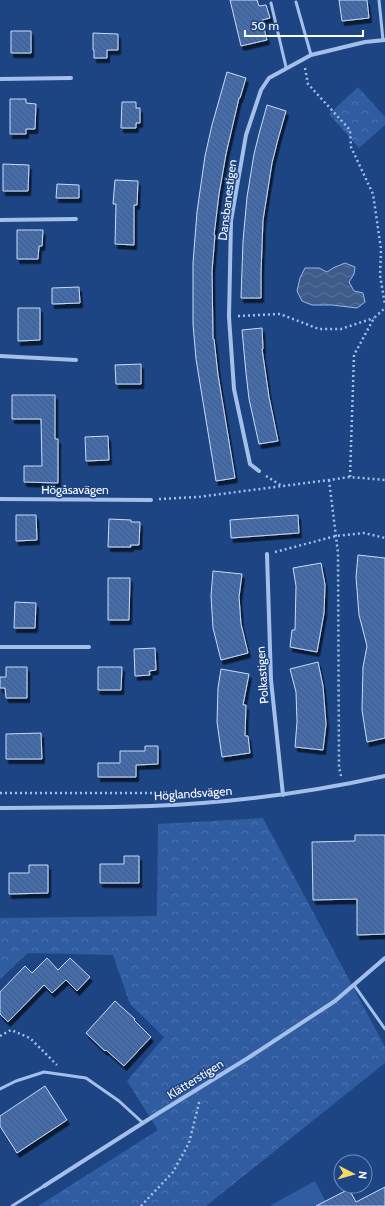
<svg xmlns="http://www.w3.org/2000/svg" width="385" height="1206" font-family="Cabin,sans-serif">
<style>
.forest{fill:url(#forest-crowns)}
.garden{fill:#305ca1}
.water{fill:url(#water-waves);stroke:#97b9ec}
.building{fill:url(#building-back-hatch);stroke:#c8dbf7;filter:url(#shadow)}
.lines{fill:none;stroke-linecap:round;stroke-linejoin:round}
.path{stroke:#a4bfea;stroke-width:2.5;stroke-dasharray:2 3;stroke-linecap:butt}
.lane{stroke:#a4bfea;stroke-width:3}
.street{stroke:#a4bfea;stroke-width:4}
.labels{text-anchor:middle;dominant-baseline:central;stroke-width:3;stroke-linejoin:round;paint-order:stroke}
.street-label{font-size:12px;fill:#fff;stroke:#1d4483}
</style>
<defs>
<pattern id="forest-crowns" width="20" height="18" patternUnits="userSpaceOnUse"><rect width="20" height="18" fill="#305ca1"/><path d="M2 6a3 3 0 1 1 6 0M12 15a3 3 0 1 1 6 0" fill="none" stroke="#4f74af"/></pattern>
<pattern id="water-waves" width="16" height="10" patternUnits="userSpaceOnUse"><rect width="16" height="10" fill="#3f5b8a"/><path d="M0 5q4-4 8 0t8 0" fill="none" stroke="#5c749c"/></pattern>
<pattern id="building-back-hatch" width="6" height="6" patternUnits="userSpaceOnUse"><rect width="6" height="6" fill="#456dac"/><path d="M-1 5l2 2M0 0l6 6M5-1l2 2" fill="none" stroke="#495972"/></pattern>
<filter id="shadow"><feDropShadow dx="2.5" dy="4.5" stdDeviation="0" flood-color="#0009"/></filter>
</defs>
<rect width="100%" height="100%" fill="#1d4483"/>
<!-- forest -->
<path class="forest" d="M358,87L385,117V125L359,148L329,114Z
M263,818L385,1047V1063L206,1206H38L158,1130L127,1081L164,1037L130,1004L113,955L28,953L0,979V918L157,916L158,824Z"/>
<!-- garden -->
<path class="garden" d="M315,1181L328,1206H272L271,1205Z"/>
<!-- water -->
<path class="water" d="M345,263L355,267L354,274L349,282L354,291L363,293L365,302L357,308L332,305H312L302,301L297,291L300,278L305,268H319L327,272L333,268Z"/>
<!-- building -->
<path class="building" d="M230,0H257L259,6L266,5L270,18L262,20L267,40L241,46Z
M339,0H367L369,18L342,21Z
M11,31H31V53H11Z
M93,33L118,34V50H107V58H94V50H93Z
M227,72L246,78L240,98H239L226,154L219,194L214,235H215L212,271L213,339H214L218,375L235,478L216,481L196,359L193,324V263L197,212L205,156L212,125Z
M10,99H26V103L36,104L35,129H26V134H10Z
M122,102H136V108H140V123H136V128H121Z
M267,105L286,111L278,139L272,163L263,220L261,273V298H241L243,241L247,197L254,154L259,134Z
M3,164L29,165L28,191H3Z
M115,180L138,181L137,205H134V245L115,244L116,204H113Z
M57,184L79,185V198H56Z
M17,230H43L42,246H39L38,259H17Z
M79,287L80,303L52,304V288Z
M18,308H40V340L18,341Z
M262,328L263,349H262L269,397L278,441L259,444L249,399L246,373L242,330Z
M141,364V384H116L115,365Z
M12,395H55V439H58V483L24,482V466H42L41,419H12Z
M108,436L109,460L86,461L85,437Z
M16,515H36L37,540L16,541Z
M298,515L299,533L231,538L230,520Z
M109,519L131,520V522H140L139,545H130L131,547H108Z
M358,555L385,558V738L367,742L362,710L363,667L367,646L359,615L356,577Z
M321,563L325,585L324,613L317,652L290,647L292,630H295L296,586L293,568Z
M213,571L242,574L239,597L241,624L248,653L221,660L213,628L211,596Z
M108,578H130L129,620H108Z
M15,602L36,603L35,628H14Z
M155,648L156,670L149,671L150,675L135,676L134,649Z
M318,662L323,686L326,724L323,750L295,747L297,722L296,692L290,669Z
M6,667H27V698H6L5,688H0V677H6Z
M98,667H122L121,690H98Z
M221,669L249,674L243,705H246L245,736H248L250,753L222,757L217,722L218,688Z
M41,733L42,759H6V734Z
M145,746H158V764L136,765V777H98V763H120V751H145Z
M355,835H385V934L357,935V899L313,900L312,842L355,841Z
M124,856H139V883H100V864H124Z
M29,865H48V893L9,894V873H29Z
M47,958L58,970L70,958L90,977L77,991L66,980L52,993L44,985L8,1022L0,1014V992L25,966L32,973Z
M115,1001L135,1019L134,1020L151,1037L124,1066L106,1050L105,1051L86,1033Z
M45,1086L67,1120L17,1153L0,1126V1116Z
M385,1187V1206H316L349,1189L356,1202Z"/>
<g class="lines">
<!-- path -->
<path class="path" d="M305,68L308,84L350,130L351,147L373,194L381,249L380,275L385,305
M238,316L280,314L319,329H341L374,318
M266,476L282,486
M350,477L354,355L374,318L385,308
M329,480L338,553L339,767L341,776
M159,499L198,497L329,480L350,477L385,480
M275,552L336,536L364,533L385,538
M0,793H179
M0,1036L11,1030L30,1038L57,1065
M141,1206L173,1172L189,1143L200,1099"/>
<!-- lane -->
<path class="lane" d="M379,0L383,40
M296,2L311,55
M271,3L286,67
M354,985L385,1029
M0,1089L16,1081L44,1072L86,1078L119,1101L143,1123
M12,1206L44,1186"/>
<!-- street -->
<path class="street" d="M0,79L71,78
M0,220L76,219
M0,356L76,360
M259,471L250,464L234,389L229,317L231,221L246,135L261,90L269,78L311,55L365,42L385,40
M0,499L151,500
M267,554L271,680L283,795
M0,647H89
M0,808C50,807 101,808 151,806C230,803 308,793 385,776
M44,1186L157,1114L248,1058L335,1001L385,958"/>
</g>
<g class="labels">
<!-- street labels -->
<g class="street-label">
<text transform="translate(227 200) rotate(-83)">Dansbanestigen</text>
<text x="75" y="489">Högåsavägen</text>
<text transform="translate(262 675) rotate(-94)">Polkastigen</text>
<text transform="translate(193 793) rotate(-4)">Höglandsvägen</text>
<text transform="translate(195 1079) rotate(-32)">Klätterstigen</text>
</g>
</g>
<!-- north arrow -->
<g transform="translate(353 1174) rotate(96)"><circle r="19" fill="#1d4483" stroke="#778fb5"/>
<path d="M0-3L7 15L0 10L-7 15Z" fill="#fad762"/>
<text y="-6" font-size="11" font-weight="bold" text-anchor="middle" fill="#ffffff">N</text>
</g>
<!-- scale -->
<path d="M245 30v6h118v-6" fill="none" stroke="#ffffff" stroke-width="2"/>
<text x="251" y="30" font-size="12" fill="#ffffff" stroke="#1d4483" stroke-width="3" paint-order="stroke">50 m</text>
</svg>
